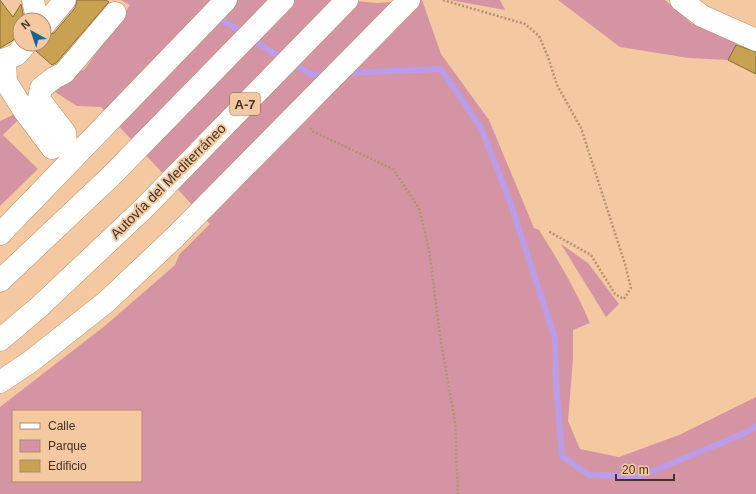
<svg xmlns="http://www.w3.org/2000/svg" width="756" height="494" font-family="Helvetica,sans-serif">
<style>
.green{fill:#d594a3;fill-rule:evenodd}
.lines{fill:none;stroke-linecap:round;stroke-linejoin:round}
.stream{stroke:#bb9ce6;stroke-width:6}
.building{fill:#c8a151;stroke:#866e3e}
.minor-casing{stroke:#b48b65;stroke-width:23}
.highway-casing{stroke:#b48b65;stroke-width:23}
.path{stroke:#b49273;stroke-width:2.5;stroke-dasharray:2 2;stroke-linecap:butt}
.minor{stroke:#fff;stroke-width:22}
.highway{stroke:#fff;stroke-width:22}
.highway-bridge-casing{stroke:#b48b65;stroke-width:23;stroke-linecap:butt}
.highway-bridge{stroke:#fff;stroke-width:22}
.labels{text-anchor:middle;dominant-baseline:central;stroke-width:4;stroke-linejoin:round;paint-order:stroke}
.shield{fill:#f4c8a0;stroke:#7a6049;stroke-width:1}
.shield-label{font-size:13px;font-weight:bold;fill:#453324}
.street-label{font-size:14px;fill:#453324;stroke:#f4c8a0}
</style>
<rect width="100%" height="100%" fill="#f4c8a0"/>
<!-- green -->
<path class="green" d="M121,0H347L376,3L422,0L441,54L489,120L534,228L539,230C558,260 576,290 590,323L573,330V359L568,421L580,449L619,457L679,435L756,397V494H0V407L106,325L175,265L179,255L210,224L101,107L77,106L55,92C63,76 66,72 84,70L130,5ZM13,411H141V481H13Z
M450,0H500L505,10Z
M558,0H665L692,24L715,27L740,39L728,60L689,58L620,47Z
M17,113L20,118L3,135L38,169L0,206V121Z
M561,244L588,263L619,304L606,317Z"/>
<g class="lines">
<!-- stream -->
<path class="stream" d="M218,13L221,19L283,59
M291,63L313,75L327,74
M346,73L441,69L481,128L509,199L555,338L556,384L562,456L589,475L641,476L745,433L756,426"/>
</g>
<!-- building -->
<path class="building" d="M0,0L13,17L21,4L23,14V20H20V33L12,41L0,48Z
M77,0H106L109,2L56,63L52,65L36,51L38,44H44V37L54,33L75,8Z
M736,45L756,52V74L728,60Z"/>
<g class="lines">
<!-- minor casing -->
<g class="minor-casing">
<path id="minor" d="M33,0L36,14L35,20
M681,0L702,16L756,40
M44,25L65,0
M5,60L6,82L25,112L52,148L66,142L65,133L39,99L41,88L54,78L64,73L115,13
M0,61L16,55L26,44"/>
</g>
<!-- highway casing -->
<g class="highway-casing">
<path id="highway" d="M0,234L226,0
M0,281L111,176
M0,340L39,307L143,209
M0,382L30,362L106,302L175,237"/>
</g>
<!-- path -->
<path class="path" d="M443,0L525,24L539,36L548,57L557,85L581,128L625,264L631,288L624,299L615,294L591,255L548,231
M310,128L312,131L393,169L419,208L429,249L441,342L455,422L458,494"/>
<!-- minor -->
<use href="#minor" class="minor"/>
<!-- highway -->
<use href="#highway" class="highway"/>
<!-- highway-bridge casing -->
<g class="highway-bridge-casing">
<path id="highway-bridge" d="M111,176L283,0
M143,209L347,0
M175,237L409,0"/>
</g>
<!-- highway-bridge -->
<use href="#highway-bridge" class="highway-bridge"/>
</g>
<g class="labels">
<!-- shield labels -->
<rect class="shield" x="230" y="93" width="30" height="22" rx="3"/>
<g class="shield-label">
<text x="245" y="104">A-7</text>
</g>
<!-- street labels -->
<g class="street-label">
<text transform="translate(168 181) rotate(-45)">Autovía del Mediterráneo</text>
</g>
</g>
<!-- legend -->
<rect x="12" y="410" width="130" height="72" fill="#f4c8a0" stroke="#ae8c6e"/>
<rect x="20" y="423" width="20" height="6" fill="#ffffff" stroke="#ae8c6e"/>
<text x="48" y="430" font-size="12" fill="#453324">Calle</text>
<rect x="20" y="440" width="20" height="12" fill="#d594a3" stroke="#ae8c6e"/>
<text x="48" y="450" font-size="12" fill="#453324">Parque</text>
<rect x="20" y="460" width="20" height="12" fill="#c8a151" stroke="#ae8c6e"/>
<text x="48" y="470" font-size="12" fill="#453324">Edificio</text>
<!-- north arrow -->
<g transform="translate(32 32) rotate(320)"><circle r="19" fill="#f4c8a0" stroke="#ae8c6e"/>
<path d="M0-3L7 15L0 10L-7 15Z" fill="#166496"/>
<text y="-6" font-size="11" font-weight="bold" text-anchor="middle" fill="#453324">N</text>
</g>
<!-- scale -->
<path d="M616 474v6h58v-6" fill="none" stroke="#453324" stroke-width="2"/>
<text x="622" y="474" font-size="12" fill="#453324" stroke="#f4c8a0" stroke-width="3" paint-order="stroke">20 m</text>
</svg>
